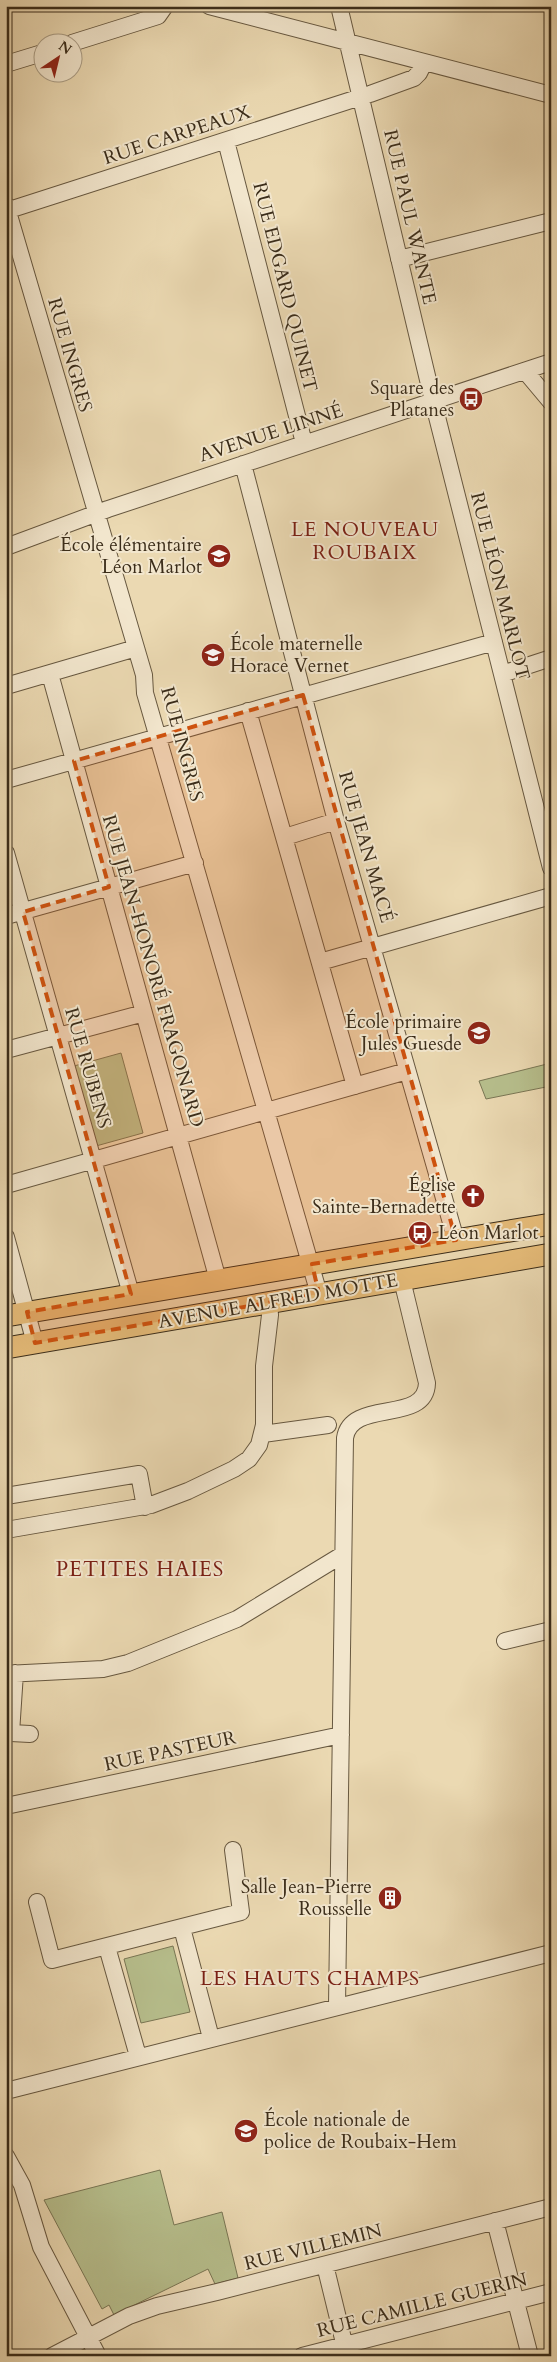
<svg xmlns="http://www.w3.org/2000/svg" width="557" height="2362" font-family="Cardo,serif">
<style>
.green{fill:#b7bf8d;stroke:#797654}
.lines{fill:none;stroke-linecap:round;stroke-linejoin:round}
.minor-casing{stroke:#675840;stroke-width:18}
.major-casing{stroke:#3b2d1a;stroke-width:23}
.minor{stroke:#f2e6cd;stroke-width:16}
.major{stroke:#e6bc79;stroke-width:21}
.marked{fill:#ce520e;fill-opacity:0.2;stroke:#ce520e;stroke-width:4;stroke-dasharray:10 6;stroke-linejoin:round}
.labels{text-anchor:middle;dominant-baseline:central;stroke-width:4;stroke-linejoin:round;paint-order:stroke}
.street-label{font-size:19px;fill:#3b2d1a;stroke:#f2e6cd}
.poi-label{font-size:19px;fill:#3b2d1a;stroke:#f2e6cd;text-anchor:end}
.neighbourhood-label{font-size:20px;letter-spacing:1px;fill:#7a1f14;stroke:#f2e6cd}
.quarter-label{font-size:21px;letter-spacing:1px;fill:#7a1f14;stroke:#f2e6cd}
</style>
<rect width="100%" height="100%" fill="#ebd9b2"/>
<filter id="stains"><feTurbulence type="fractalNoise" baseFrequency=".004" numOctaves="4"/><feColorMatrix values="0 0 0 0 .2 0 0 0 0 .09 0 0 0 0 .02 0 0 0 .5 -.17"/></filter>
<radialGradient id="worn" r=".72"><stop offset=".6" stop-color="#630" stop-opacity="0"/><stop offset="1" stop-color="#630" stop-opacity=".3"/></radialGradient>
<!-- green -->
<path class="green" d="M121,1053L143,1133L96,1146L74,1066Z
M551,1063V1086L486,1099L479,1081Z
M173,1946L190,2012L141,2023L124,1959Z
M160,2170L174,2225L222,2212L238,2278L215,2284L208,2269L114,2315L109,2305L102,2309L44,2200Z"/>
<g class="lines">
<!-- minor casing -->
<g class="minor-casing">
<path id="minor" d="M209,6L551,95
M339,6L433,401L551,868
M72,43L158,16L165,6
M6,64L42,53
M226,141L304,443
M6,205L144,675L145,693L319,1294
M6,211L370,94L414,78L419,73L424,63
M399,259L551,221
M525,371L551,402
M243,464L336,821L456,1240
M6,547L108,509L551,362
M50,674L218,1280
M502,674L551,658
M6,686L136,648
M248,711L355,1086
M6,780L494,642
M285,837L336,821
M6,853L131,1294
M6,916L195,863
M320,962L551,896
M6,1050L144,1013
M6,1185L407,1071
M6,1237L35,1343
M263,1434L328,1425
M6,1496L139,1474L145,1507
M6,1530L151,1505L188,1491L234,1469L249,1459L259,1445L264,1425V1366L270,1315L269,1303
M505,1641L551,1630
M15,1673L11,1733L30,1734
M6,1674L103,1669L128,1663L237,1619L342,1555
M6,1806L341,1735
M37,1902L52,1960L241,1912L233,1850
M182,1928L211,2038
M107,1947L138,2056
M337,2006L345,1438C351,1398 426,1425 427,1383L402,1280
M6,2091L551,1953
M6,2156L22,2185L41,2247L98,2356
M495,2221L530,2356
M325,2265L347,2355
M52,2356L129,2316L157,2306L217,2292L551,2207
M302,2356L551,2292"/>
</g>
<!-- major casing -->
<g class="major-casing">
<path id="major" d="M6,1316L551,1224
M6,1348L551,1254"/>
</g>
<!-- minor -->
<use href="#minor" class="minor"/>
<!-- major -->
<use href="#major" class="major"/>
</g>
<!-- marked area -->
<path class="marked" d="M303,695L456,1240L312,1264L319,1294L35,1343L27,1312L131,1294L23,912L109,887L74,761Z"/>
<!-- icons -->
<defs>
<g id="bus-disc" transform="scale(1.25)"><circle r="9.5" fill="#8f2418" stroke="#f2e6cd"/><path d="M-5-6H5V4H4V6H2V4H-2V6H-4V4H-5ZM-3.5-4V0h7V-4ZM-3.5 1.2v1.5H-2V1.2ZM2 1.2v1.5H3.5V1.2Z" fill="#fff"/></g>
<g id="school-disc" transform="scale(1.25)"><circle r="9.5" fill="#8f2418" stroke="#f2e6cd"/><path d="M0-5L7-2L0 1L-7-2ZM-4 1L0 2.5L4 1V4Q0 6-4 4Z" fill="#fff"/></g>
<g id="church-disc" transform="scale(1.25)"><circle r="9.5" fill="#8f2418" stroke="#f2e6cd"/><path d="M-1.2-6h2.4v3.5h3.3v2.4h-3.3V6h-2.4V-.1h-3.3v-2.4h3.3Z" fill="#fff"/></g>
<g id="building-disc" transform="scale(1.25)"><circle r="9.5" fill="#8f2418" stroke="#f2e6cd"/><path d="M-4-6H4V6H1V3H-1V6H-4ZM-2.5-4.3h1.7v1.8h-1.7ZM.8-4.3h1.7v1.8H.8ZM-2.5-1h1.7V.8h-1.7ZM.8-1h1.7V.8H.8Z" fill="#fff"/></g>
<g id="university-disc" transform="scale(1.25)"><circle r="9.5" fill="#8f2418" stroke="#f2e6cd"/><path d="M0-5L7-2L0 1L-7-2ZM-4 1L0 2.5L4 1V4Q0 6-4 4Z" fill="#fff"/></g>
</defs>
<g fill-rule="evenodd">
<use href="#bus-disc" x="471" y="399"/>
<use href="#school-disc" x="219" y="556"/>
<use href="#school-disc" x="213" y="655"/>
<use href="#school-disc" x="479" y="1033"/>
<use href="#church-disc" x="473" y="1196"/>
<use href="#bus-disc" x="420" y="1233"/>
<use href="#building-disc" x="390" y="1898"/>
<use href="#university-disc" x="246" y="2131"/>
</g>
<g class="labels">
<!-- street labels -->
<g class="street-label">
<text transform="translate(177 135) rotate(-18)">RUE CARPEAUX</text>
<text transform="translate(410 217) rotate(77)">RUE PAUL WANTE</text>
<text transform="translate(285 287) rotate(76)">RUE EDGARD QUINET</text>
<text transform="translate(70 355) rotate(74)">RUE INGRES</text>
<text transform="translate(271 433) rotate(-18)">AVENUE LINNÉ</text>
<text transform="translate(500 586) rotate(76)">RUE LÉON MARLOT</text>
<text transform="translate(182 744) rotate(75)">RUE INGRES</text>
<text transform="translate(366 847) rotate(74)">RUE JEAN MACÉ</text>
<text transform="translate(153 971) rotate(74)">RUE JEAN-HONORÉ FRAGONARD</text>
<text transform="translate(88 1068) rotate(74)">RUE RUBENS</text>
<text transform="translate(278 1301) rotate(-10)">AVENUE ALFRED MOTTE</text>
<text transform="translate(170 1751) rotate(-12)">RUE PASTEUR</text>
<text transform="translate(313 2247) rotate(-14)">RUE VILLEMIN</text>
<text transform="translate(422 2305) rotate(-14)">RUE CAMILLE GUERIN</text>
</g>
<!-- poi labels -->
<g class="poi-label">
<text x="454" y="388">Square des<tspan x="454" dy="22">Platanes</tspan></text>
<text x="202" y="545">École élémentaire<tspan x="202" dy="22">Léon Marlot</tspan></text>
<text x="230" y="644" text-anchor="start">École maternelle<tspan x="230" dy="22">Horace Vernet</tspan></text>
<text x="462" y="1022">École primaire<tspan x="462" dy="22">Jules Guesde</tspan></text>
<text x="456" y="1185">Église<tspan x="456" dy="22">Sainte-Bernadette</tspan></text>
<text x="438" y="1233" text-anchor="start">Léon Marlot</text>
<text x="372" y="1887">Salle Jean-Pierre<tspan x="372" dy="22">Rousselle</tspan></text>
<text x="264" y="2120" text-anchor="start">École nationale de<tspan x="264" dy="22">police de Roubaix-Hem</tspan></text>
</g>
<!-- neighbourhood labels -->
<g class="neighbourhood-label">
<text x="365" y="529">LE NOUVEAU<tspan x="365" dy="23">ROUBAIX</tspan></text>
<text x="310" y="1978">LES HAUTS CHAMPS</text>
</g>
<!-- quarter labels -->
<g class="quarter-label">
<text x="140" y="1569">PETITES HAIES</text>
</g>
</g>
<!-- margin -->
<rect width="557" height="2362" fill="none" stroke="#ebd9b2" stroke-width="25"/>
<rect x="8" y="8" width="542" height="2347" fill="none" stroke="#3b2d1a" stroke-width="2.5"/>
<rect x="12" y="12" width="532" height="2337" fill="none" stroke="#3b2d1a"/>
<!-- north arrow -->
<g transform="translate(58 58) rotate(35)"><circle r="24" fill="#f2e6cd" stroke="#a99c85"/>
<path d="M0-4L9 19L0 12L-9 19Z" fill="#8f2418"/>
<text y="-8" font-size="14" font-weight="bold" text-anchor="middle" fill="#3b2d1a">N</text>
</g>
<rect width="100%" height="100%" filter="url(#stains)"/>
<rect width="100%" height="100%" fill="url(#worn)"/>
</svg>
